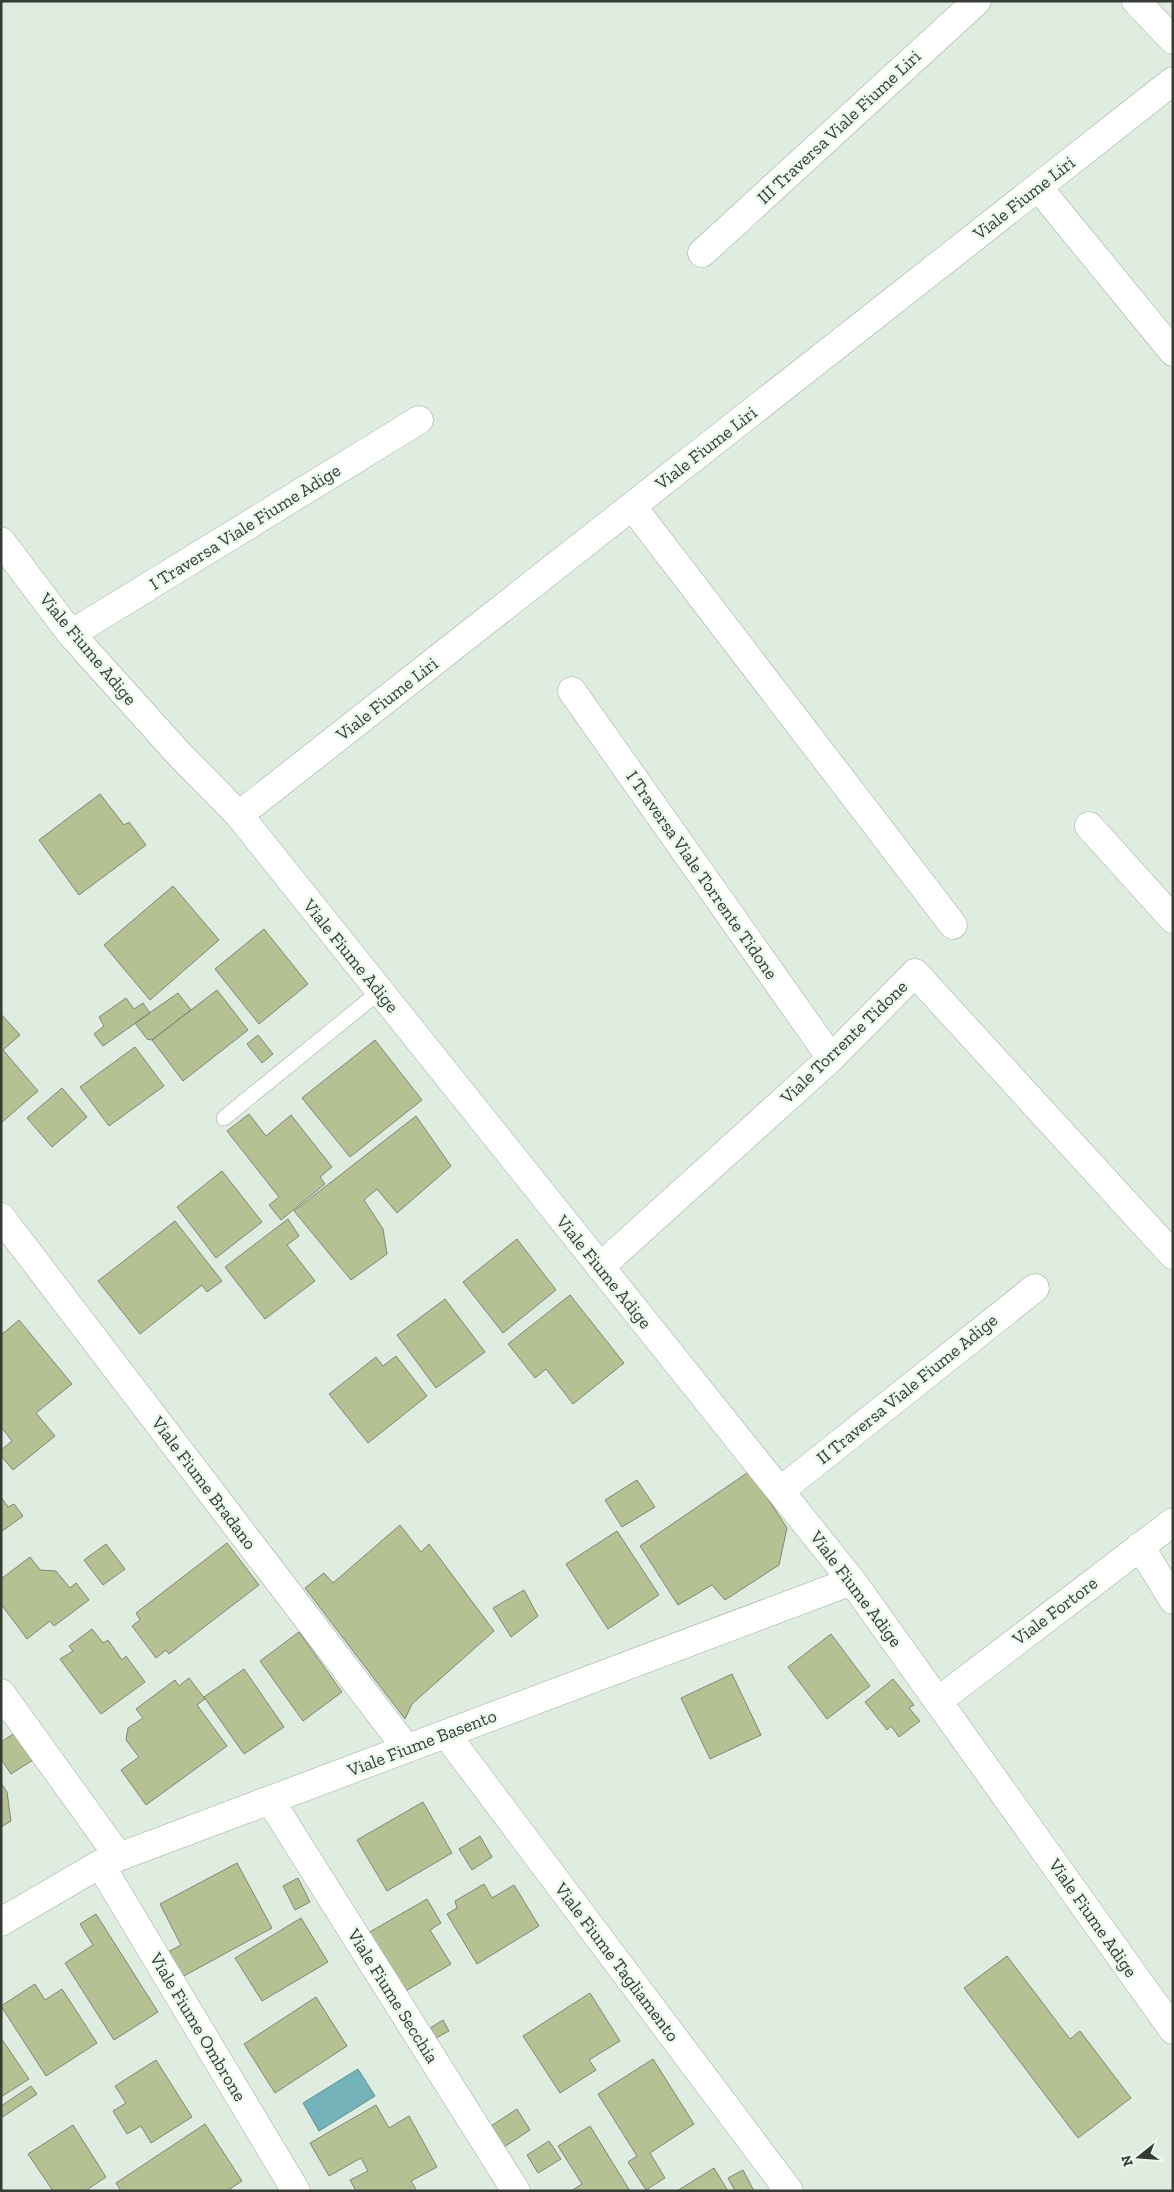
<svg xmlns="http://www.w3.org/2000/svg" width="1174" height="2192" font-family="'Zilla Slab',serif">
<style>
.water{fill:#74b3ba;stroke:#618f92}
.building{fill:#b5c192;stroke:#818576}
.lines{fill:none;stroke-linecap:round;stroke-linejoin:round}
.service-casing{stroke:#9dab9f;stroke-width:16}
.minor-casing{stroke:#9dab9f;stroke-width:29}
.service{stroke:#fff;stroke-width:15}
.minor{stroke:#fff;stroke-width:28}
.labels{text-anchor:middle;dominant-baseline:central;stroke-width:5;stroke-linejoin:round;paint-order:stroke}
.street-label{font-size:18px;fill:#353b35;stroke:#ecfaed}
</style>
<rect width="100%" height="100%" fill="#deede0"/>
<!-- water -->
<path class="water" d="M358,2069L375,2096L319,2131L303,2103Z"/>
<!-- building -->
<path class="building" d="M100,794L124,825L129,822L146,845L79,895L39,840Z
M173,886L219,940L150,1000L104,945Z
M264,929L308,984L259,1024L215,969Z
M217,990L248,1030L183,1081L152,1040Z
M178,993L191,1010L152,1040L147,1039L135,1023Z
M126,998L134,1009L143,1003L150,1013L103,1046L94,1034L104,1026L99,1017Z
M1,1014L20,1035L3,1050L38,1091L1,1123Z
M258,1035L273,1054L262,1063L247,1044Z
M375,1040L422,1100L350,1157L302,1098Z
M135,1047L164,1086L109,1126L80,1087Z
M62,1088L87,1117L52,1147L27,1118Z
M249,1114L266,1136L291,1115L332,1167L320,1177L325,1184L281,1220L269,1205L279,1197L227,1131Z
M416,1116L451,1166L397,1213L377,1189L364,1200L383,1229L387,1254L351,1280L294,1211Z
M222,1171L262,1222L216,1258L177,1207Z
M288,1219L299,1236L287,1245L315,1281L265,1319L225,1267Z
M175,1221L222,1281L207,1292L202,1285L140,1334L98,1281Z
M517,1239L556,1290L503,1333L463,1282Z
M570,1295L624,1363L573,1404L546,1369L535,1378L508,1344Z
M445,1299L485,1352L436,1388L397,1335Z
M19,1320L72,1384L36,1413L55,1436L13,1470L1,1456V1450L12,1441L1,1427V1335Z
M396,1356L427,1396L368,1443L329,1394L376,1357L383,1366Z
M750,1471L787,1528L779,1565L725,1600L712,1585L678,1605L640,1546Z
M637,1480L655,1507L622,1527L605,1500Z
M1,1497L8,1507L14,1504L23,1516L1,1532Z
M400,1525L421,1552L429,1544L494,1631L412,1704L405,1719L305,1588L324,1573L333,1583Z
M617,1531L659,1595L608,1629L566,1564Z
M227,1543L259,1585L169,1654L166,1650L156,1658L132,1626L140,1620L136,1613Z
M106,1544L125,1569L103,1585L84,1560Z
M30,1557L40,1570L56,1571L70,1588L76,1583L89,1600L54,1626L50,1621L27,1639L1,1604V1579Z
M524,1590L538,1616L511,1637L493,1608Z
M92,1629L103,1643L108,1640L122,1660L126,1656L145,1682L101,1714L60,1659L73,1651L69,1646Z
M299,1632L342,1692L303,1721L260,1661Z
M831,1634L870,1686L827,1719L788,1667Z
M244,1669L284,1727L244,1754L204,1697Z
M732,1674L761,1735L710,1759L681,1698Z
M189,1678L205,1699L197,1705L227,1746L146,1805L121,1770L139,1757L126,1740L128,1728L143,1718L136,1709L175,1680L179,1686Z
M893,1679L914,1705L909,1708L920,1721L899,1737L891,1726L887,1730L865,1702Z
M18,1731L36,1758L11,1774L1,1759V1742Z
M1,1783L7,1792L11,1821L1,1827Z
M423,1802L452,1853L387,1891L357,1840Z
M480,1836L492,1857L472,1870L459,1849Z
M237,1863L272,1928L182,1977L168,1952L181,1945L160,1904Z
M298,1878L310,1902L295,1910L283,1886Z
M484,1884L492,1898L514,1885L539,1926L477,1964L447,1914L457,1908L455,1901Z
M427,1899L441,1923L430,1930L451,1964L404,1992L368,1933Z
M96,1914L158,2012L114,2040L65,1963L93,1945L80,1924Z
M301,1918L328,1962L262,2001L235,1958Z
M1007,1956L1070,2039L1080,2031L1131,2098L1078,2138L964,1988Z
M35,1984L45,2000L62,1989L97,2043L46,2076L1,2006Z
M590,1993L620,2041L589,2060L596,2070L560,2093L523,2036Z
M316,1997L347,2046L275,2093L244,2044Z
M443,2020L449,2031L436,2038L430,2028Z
M1,2038L29,2079L1,2097Z
M653,2059L694,2124L650,2153L665,2178L646,2190L628,2162L637,2156L598,2094Z
M156,2060L192,2117L151,2143L141,2126L127,2134L113,2111L126,2103L115,2086Z
M31,2086L37,2094L1,2118V2106Z
M376,2105L389,2128L409,2116L437,2167L411,2181L417,2191H356L350,2180L368,2171L361,2158L329,2176L310,2143Z
M517,2109L530,2130L504,2147L491,2126Z
M205,2124L242,2181L227,2191H121L116,2183Z
M73,2125L106,2177L85,2191H53L28,2154Z
M590,2126L630,2191H571L582,2184L558,2146Z
M549,2141L561,2159L538,2173L527,2155Z
M714,2168L728,2191H677Z
M743,2170L754,2191H735L728,2178Z"/>
<g class="lines">
<!-- service casing -->
<g class="service-casing">
<path id="service" d="M224,1118L379,992"/>
</g>
<!-- minor casing -->
<g class="minor-casing">
<path id="minor" d="M1136,1L1173,40
M1038,187L1173,352
M702,253L977,1
M632,506L953,925
M1,541L71,634L179,754L239,815L852,1581L1173,2030
M71,634L419,420
M572,691L831,1058
M239,815L1173,81
M1089,826L1173,919
M1,1217L407,1749
M600,1267L831,1058L915,973L1173,1255
M780,1491L1035,1288
M1140,1546L1173,1600
M1,1693L119,1857
M938,1701L1173,1522
M446,1734L789,2191
M270,1800L516,2191
M100,1864L296,2191
M1,1922L100,1864L852,1581"/>
</g>
<!-- service -->
<use href="#service" class="service"/>
<!-- minor -->
<use href="#minor" class="minor"/>
</g>
<g class="labels">
<!-- street labels -->
<g class="street-label">
<text transform="translate(839 127) rotate(-43)">III Traversa Viale Fiume Liri</text>
<text transform="translate(1024 198) rotate(-38)">Viale Fiume Liri</text>
<text transform="translate(706 448) rotate(-38)">Viale Fiume Liri</text>
<text transform="translate(245 527) rotate(-32)">I Traversa Viale Fiume Adige</text>
<text transform="translate(88 649) rotate(50)">Viale Fiume Adige</text>
<text transform="translate(387 699) rotate(-38)">Viale Fiume Liri</text>
<text transform="translate(702 875) rotate(55)">I Traversa Viale Torrente Tidone</text>
<text transform="translate(351 956) rotate(51)">Viale Fiume Adige</text>
<text transform="translate(844 1042) rotate(-44)">Viale Torrente Tidone</text>
<text transform="translate(604 1272) rotate(51)">Viale Fiume Adige</text>
<text transform="translate(907 1389) rotate(-39)">II Traversa Viale Fiume Adige</text>
<text transform="translate(204 1483) rotate(53)">Viale Fiume Bradano</text>
<text transform="translate(856 1589) rotate(53)">Viale Fiume Adige</text>
<text transform="translate(1055 1611) rotate(-37)">Viale Fortore</text>
<text transform="translate(422 1743) rotate(-21)">Viale Fiume Basento</text>
<text transform="translate(1093 1918) rotate(55)">Viale Fiume Adige</text>
<text transform="translate(617 1962) rotate(53)">Viale Fiume Tagliamento</text>
<text transform="translate(393 1996) rotate(58)">Viale Fiume Secchia</text>
<text transform="translate(198 2027) rotate(59)">Viale Fiume Ombrone</text>
</g>
</g>
<!-- border -->
<rect width="1174" height="2192" fill="none" stroke="#353b35" stroke-width="5"/>
<!-- north arrow -->
<g transform="translate(1139 2157) rotate(253)" stroke="#ecfaed" stroke-width="4" paint-order="stroke">
<path d="M0-4L9 19L0 12L-9 19Z" fill="#353b35"/>
<text y="-8" font-size="14" font-weight="bold" text-anchor="middle" fill="#353b35">N</text>
</g>
</svg>
